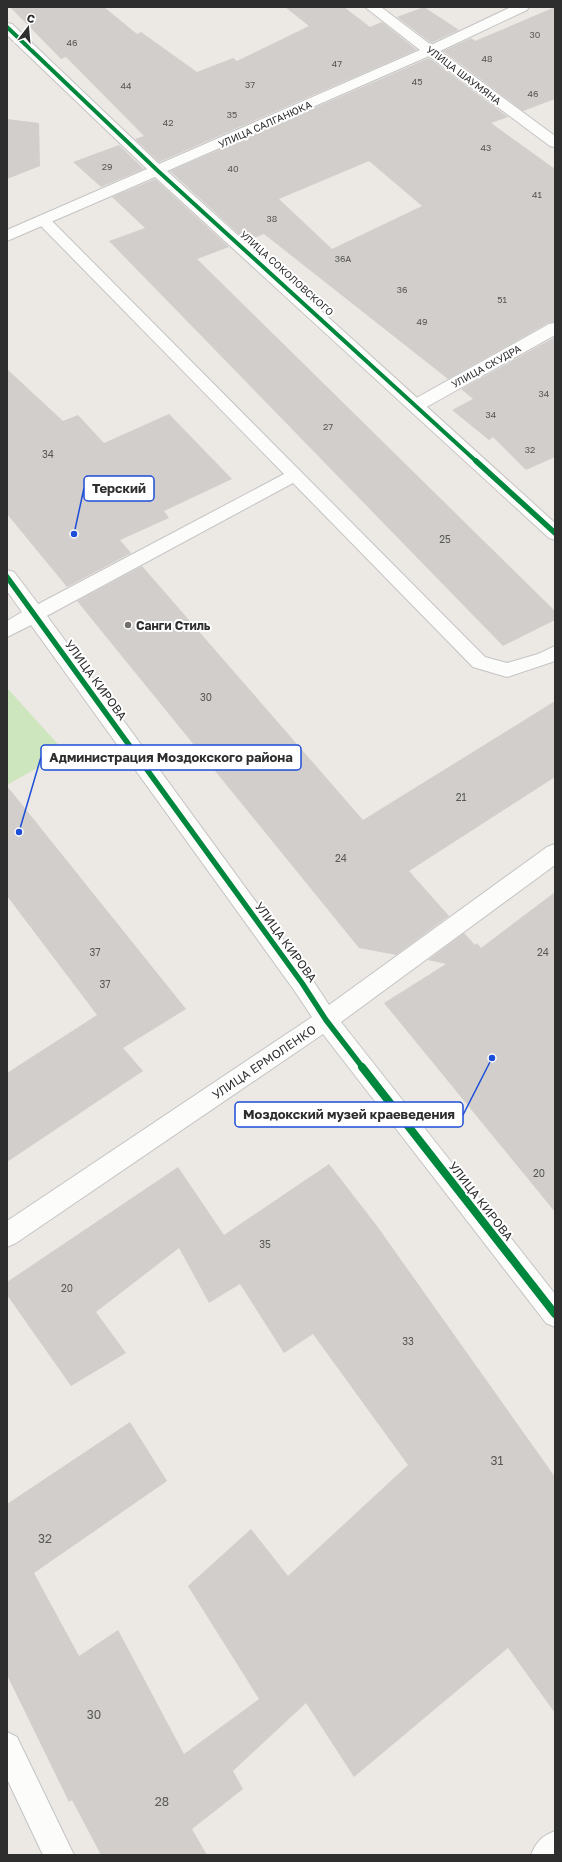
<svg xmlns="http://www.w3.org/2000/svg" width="562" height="1862" font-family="'Golos Text',sans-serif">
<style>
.green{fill:#cee6be}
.building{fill:#d1cecb;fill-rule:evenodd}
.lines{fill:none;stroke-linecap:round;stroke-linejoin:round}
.lane-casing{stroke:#c5c4c5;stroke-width:2}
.street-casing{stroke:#c5c4c5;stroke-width:2}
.secondary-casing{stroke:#c5c4c5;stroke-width:2}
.lane{fill:#fcfcfb;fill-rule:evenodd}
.street{fill:#fcfcfb;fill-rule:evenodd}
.secondary{fill:#fcfcfb;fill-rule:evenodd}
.cycleway-far2-casing{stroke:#fff;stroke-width:6}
.cycleway-far1-casing{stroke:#fff;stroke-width:8}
.cycleway-casing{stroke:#fff;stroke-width:10}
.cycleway-far2{stroke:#00873e;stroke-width:4}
.cycleway-far1{stroke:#00873e;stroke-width:5.5}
.cycleway{stroke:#00873e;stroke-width:8}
.poi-dot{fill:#706f6e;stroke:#fff;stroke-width:1.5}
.labels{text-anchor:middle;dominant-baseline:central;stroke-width:4;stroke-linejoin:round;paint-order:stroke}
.far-number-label{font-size:9px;fill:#585857}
.far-street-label{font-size:10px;fill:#2e2e2e;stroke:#fff}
.number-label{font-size:10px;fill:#585857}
.poi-label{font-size:12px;font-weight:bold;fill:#2e2e2e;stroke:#fff;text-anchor:start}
.street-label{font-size:12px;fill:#2e2e2e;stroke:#fff}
.near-number-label{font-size:12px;fill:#585857}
.leader{fill:none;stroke:#1d4ed8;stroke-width:1.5}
.callout-dot{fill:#1d4ed8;stroke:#fff;stroke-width:1.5}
.callout{fill:#fff;stroke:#1d4ed8;stroke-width:1.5}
.callout-label{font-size:13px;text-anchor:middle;font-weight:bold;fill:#2e2e2e}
</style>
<rect width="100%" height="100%" fill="#ece8e4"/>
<!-- green -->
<path class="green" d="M7,688L65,752L7,785Z"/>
<!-- building -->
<path class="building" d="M10,7H104L137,34L141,32L197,72L233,58L237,61L309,26L285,7H344L370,27L382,22L417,50L159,162L135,139L144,136L66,57L61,59Z
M424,7L459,30L431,43L397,17Z
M555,7V99L523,111L443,51L471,38L475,41Z
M429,58L508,117L491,123L555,169V322L548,323L448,379L264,234L246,241L170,171ZM369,161L422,206L332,249L279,199Z
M7,119L39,123L40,166L7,179Z
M119,145L144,169L101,187L73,162Z
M155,179L229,247L197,259L555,611V620L503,646L109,241L145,228L112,197Z
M555,337V457L526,470L493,437L489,440L452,410L473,399L461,389Z
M7,369L63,421L78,415L104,443L169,414L232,479L164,511L169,518L120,540L131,553L67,587L7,514Z
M142,566L363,820L555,701V777L409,871L449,916L396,955L359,948L77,601Z
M7,786L186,1009L123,1048L143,1071L7,1162V1073L97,1015L7,896Z
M555,892V1212L384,1003L446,964L428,960L464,933L475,945L477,943L481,948Z
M329,1164L377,1226L555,1477V1713L508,1648L354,1777L306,1703L233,1771L243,1789L192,1829L207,1855H101L72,1800L69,1802L7,1675V1504L130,1422L167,1481L34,1573L79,1656L118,1630L184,1754L259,1699L188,1586L251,1529L288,1576L408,1465L313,1334L284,1353L240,1284L209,1303L179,1248L96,1312L126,1353L71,1386L7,1295V1282L178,1167L224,1235Z"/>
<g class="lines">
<!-- lane casing -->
<g class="lane-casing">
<path id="lane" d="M43,216L48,217L485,657L507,663L538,654L555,646V661L507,677L473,667L293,483L41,619L35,620L29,619L26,614L29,609L284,474L38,223L36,220L38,217Z"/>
</g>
<!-- street casing -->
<g class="street-casing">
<path id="street" d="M555,323V335L423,409L417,411L411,409L408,405L411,401L549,324Z
M7,570L14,572L42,609L310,976L329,1005L547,847L555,844V865L341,1022L555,1294V1327L546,1323L323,1034L16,1243L7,1247V1221L312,1017L294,990L31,625L7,637V621L22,612L7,591Z
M7,1732L17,1737L74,1855H43L7,1779Z
M555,1831V1855H531C536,1842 542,1836 555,1831Z"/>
</g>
<!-- secondary casing -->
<g class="secondary-casing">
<path id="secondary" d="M365,7H381L431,45L511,7H529L527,10L440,51L555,136V147L550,146L429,56L167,171L555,523V540L549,538L155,177L7,241V230L147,169L7,35V23L12,24L159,164L420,50Z"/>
</g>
<!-- lane -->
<use href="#lane" class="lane"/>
<!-- street -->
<use href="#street" class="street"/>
<!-- secondary -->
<use href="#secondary" class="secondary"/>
<!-- cycleway-far2 casing -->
<g class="cycleway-far2-casing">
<path id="cycleway-far2" d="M7,27L158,171L477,462"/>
</g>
<!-- cycleway-far1 casing -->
<g class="cycleway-far1-casing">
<path id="cycleway-far1" d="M476,461L555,533
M7,577L302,983L326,1020L363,1068"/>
</g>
<!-- cycleway casing -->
<g class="cycleway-casing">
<path id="cycleway" d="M362,1067L555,1314"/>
</g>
<!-- cycleway-far2 -->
<use href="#cycleway-far2" class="cycleway-far2"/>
<!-- cycleway-far1 -->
<use href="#cycleway-far1" class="cycleway-far1"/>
<!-- cycleway -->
<use href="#cycleway" class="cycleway"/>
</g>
<!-- markers -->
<circle class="poi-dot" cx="128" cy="625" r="4"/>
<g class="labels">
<!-- far-number labels -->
<g class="far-number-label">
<text x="535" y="34">30</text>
<text x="72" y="42">46</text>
<text x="487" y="58">48</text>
<text x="337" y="63">47</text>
<text x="417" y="81">45</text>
<text x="250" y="84">37</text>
<text x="126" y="85">44</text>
<text x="533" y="93">46</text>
<text x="232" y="114">35</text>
<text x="168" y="122">42</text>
<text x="486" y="147">43</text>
<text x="107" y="166">29</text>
<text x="233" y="168">40</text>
<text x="537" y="194">41</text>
<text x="272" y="218">38</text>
<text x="343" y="258">36А</text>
<text x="402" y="289">36</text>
<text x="502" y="299">51</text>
<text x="422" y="321">49</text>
<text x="544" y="393">34</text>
<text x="491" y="414">34</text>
<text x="328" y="426">27</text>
<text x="530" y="449">32</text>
</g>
<!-- far-street labels -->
<g class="far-street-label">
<text transform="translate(464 75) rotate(37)">УЛИЦА ШАУМЯНА</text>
<text transform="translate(265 124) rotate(-24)">УЛИЦА САЛГАНЮКА</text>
<text transform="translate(287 273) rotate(42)">УЛИЦА СОКОЛОВСКОГО</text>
<text transform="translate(486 366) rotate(-29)">УЛИЦА СКУДРА</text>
</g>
<!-- number labels -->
<g class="number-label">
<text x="48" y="454">34</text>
<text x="445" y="539">25</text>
<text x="206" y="697">30</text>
<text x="461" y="797">21</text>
<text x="341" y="858">24</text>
<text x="95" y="952">37</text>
<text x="543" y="952">24</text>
<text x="105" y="984">37</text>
<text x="539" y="1173">20</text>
<text x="265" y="1244">35</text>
<text x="67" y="1288">20</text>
<text x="408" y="1341">33</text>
</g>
<!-- poi labels -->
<g class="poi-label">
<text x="136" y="625">Санги Стиль</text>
</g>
<!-- street labels -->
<g class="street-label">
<text transform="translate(96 680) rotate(54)">УЛИЦА КИРОВА</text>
<text transform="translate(286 942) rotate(54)">УЛИЦА КИРОВА</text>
<text transform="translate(264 1062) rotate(-34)">УЛИЦА ЕРМОЛЕНКО</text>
<text transform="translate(481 1201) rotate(52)">УЛИЦА КИРОВА</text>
</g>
<!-- near-number labels -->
<g class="near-number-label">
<text x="497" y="1460">31</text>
<text x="45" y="1538">32</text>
<text x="94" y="1714">30</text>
<text x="162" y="1801">28</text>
</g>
</g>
<!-- callouts -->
<path class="leader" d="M74 534L84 488M19 832L41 757M492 1058L463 1115"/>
<g class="callout-dot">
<circle cx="74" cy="534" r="4"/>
<circle cx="19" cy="832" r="4"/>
<circle cx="492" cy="1058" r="4"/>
</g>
<g class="callout">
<rect x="84" y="476" width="70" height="25" rx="4"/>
<rect x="41" y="745" width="260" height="25" rx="4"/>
<rect x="235" y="1102" width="228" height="25" rx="4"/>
</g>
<g class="callout-label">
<text x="119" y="493">Терский</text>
<text x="171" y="762">Администрация Моздокского района</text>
<text x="349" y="1119">Моздокский музей краеведения</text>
</g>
<!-- border -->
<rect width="562" height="1862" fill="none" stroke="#2e2e2e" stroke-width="16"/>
<!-- north arrow -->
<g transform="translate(28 28) rotate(16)" stroke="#ffffff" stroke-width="3" paint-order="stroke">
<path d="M0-3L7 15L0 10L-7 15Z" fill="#2e2e2e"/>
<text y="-6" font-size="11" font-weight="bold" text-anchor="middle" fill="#2e2e2e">С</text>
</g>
</svg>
